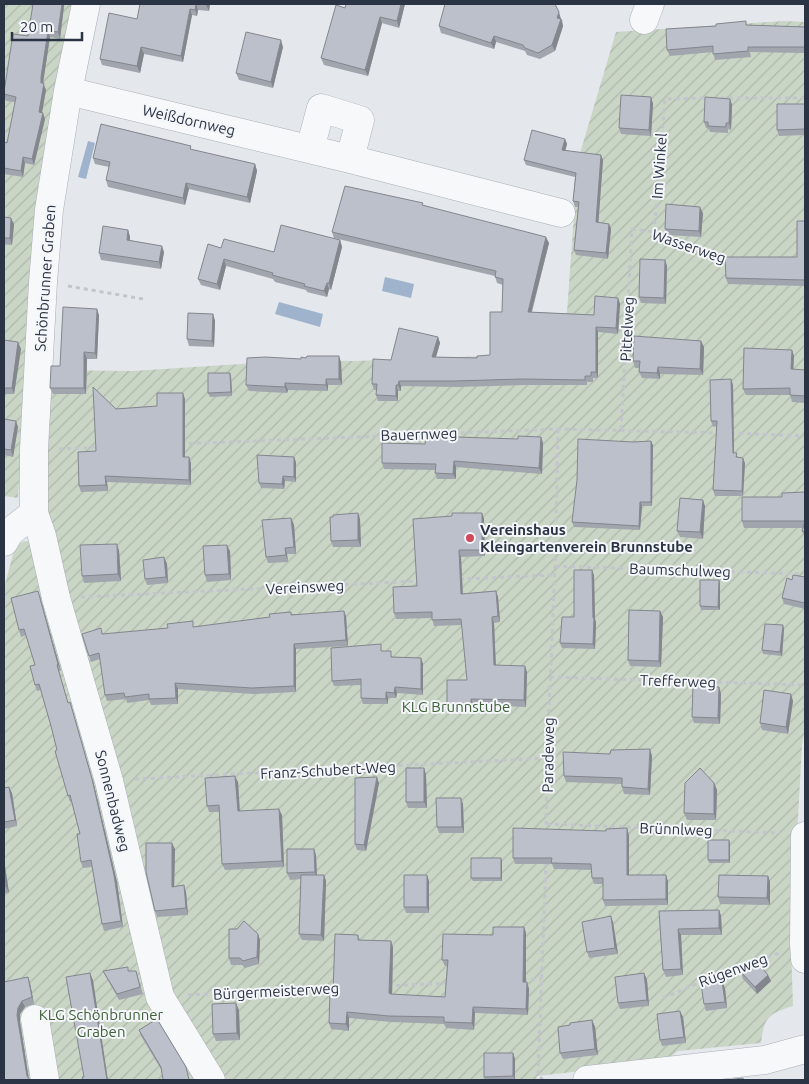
<svg xmlns="http://www.w3.org/2000/svg" width="809" height="1084" font-family="Ubuntu,sans-serif">
<style>
.garden{fill:url(#garden-furrows)}
.water{fill:#9fb4cc}
.lines{fill:none;stroke-linecap:round;stroke-linejoin:round}
.minor-casing{stroke:#a9aeb7;stroke-width:29}
.path{stroke:#c2c5cb;stroke-width:3;stroke-dasharray:4 4;stroke-linecap:butt}
.minor{stroke:#f7f8fa;stroke-width:28}
.wall{fill:#a1a5ae}
.shaded-wall{fill:#83868d}
.building{fill:#bbc0ca;stroke:#83868d}
.poi-dot{fill:#d1495b;stroke:#f4f6f9;stroke-width:2}
.labels{text-anchor:middle;dominant-baseline:central;stroke-width:4;stroke-linejoin:round;paint-order:stroke}
.street-label{font-size:15px;fill:#2b3445;stroke:#f4f6f9}
.poi-label{font-size:15px;font-weight:bold;fill:#2b3445;stroke:#f4f6f9;text-anchor:start}
.park-label{font-size:15px;fill:#3f6138;stroke:#f4f6f9}
</style>
<defs>
<pattern id="garden-furrows" width="10" height="10" patternUnits="userSpaceOnUse" patternTransform="scale(1.25)"><rect width="10" height="10" fill="#c9d6c5"/><path d="M-1 1l2-2M0 10L10 0M9 11l2-2" fill="none" stroke="#adb8ab"/></pattern>
</defs>
<rect width="100%" height="100%" fill="#e4e7ec"/>
<!-- garden -->
<path class="garden" d="M4,4H75L36,219L18,498L4,496Z
M783,21L805,22V729L802,745L791,946L793,1006C768,1014 764,1017 761,1043L678,1051L663,1062L537,1076L536,1080H217L169,1005L61,598L38,446L43,370L133,371L302,360L354,361L564,353L576,188L574,187L581,150L616,32Z
M24,541L35,542L132,890L202,1080H4V588L15,547Z"/>
<!-- water -->
<path class="water" d="M88,141L95,143L86,179L78,177Z
M385,277L414,284L411,298L382,291Z
M279,302L323,314L320,327L275,314Z"/>
<g class="lines">
<!-- minor casing -->
<g class="minor-casing">
<path id="minor" d="M86,4L68,91L49,210L43,282L34,449V513L42,536L56,598L109,781L160,997L211,1080
M644,20L650,4
M68,91L350,159L360,120L321,108L310,149
M350,159L561,213
M4,542L10,532L34,513
M805,836L804,944L805,959
M35,1019L45,1080
M587,1080L765,1060L805,1049"/>
</g>
<!-- path -->
<path class="path" d="M721,98H805
M654,232L665,99L707,98
M68,286L143,299
M621,429L632,229L654,232L729,261
M731,433L805,436
M181,444L558,429L720,433
M59,449L100,447
M555,566L805,574
M460,579L554,575
M81,597L419,581
M550,677L805,685
M135,779L547,758
M547,824L780,833
M546,833L547,758L555,566L558,429
M523,980L542,979
M388,986L449,983
M188,995L337,988
M663,998L699,983L779,953
M543,1080L538,1075L546,862"/>
<!-- minor -->
<use href="#minor" class="minor"/>
</g>
<!-- wall -->
<path class="wall" d="M33,4H64V6L60,39L50,37L43,83L46,90L42,112L45,119L34,165L25,163L23,177L4,174V142L7,143L15,102L6,101L4,96V92L28,36Z
M140,4H210L209,11L198,10L197,16L192,15L183,62L144,54L140,73L102,65L100,59L137,19Z
M405,4L399,28L382,23L368,76L324,65L321,58L345,8Z
M562,19L563,26L555,51L540,59L527,55L525,51L496,42L494,49L441,33L439,26Z
M805,23V53L750,52L751,57L715,60L713,52L670,56L667,50L747,25L805,27Z
M283,47L273,88L239,80L236,73Z
M651,97L653,104L651,136L621,134L619,128Z
M730,99L732,105L731,130L728,129V133L710,132L709,129L706,128L704,122Z
M805,104V135L779,136L777,130Z
M565,139L567,144L565,150L603,160L598,223L609,224L611,229L608,259L576,255L574,250L578,207H575L573,201L575,177L526,165L524,160Z
M192,150L255,164L257,171L250,203L189,189L185,205L108,187L106,180L109,167L95,164L93,158Z
M423,205L549,243L532,312L594,315L618,298L620,304L618,334L598,332V378H593V382H587V385H524L456,387L401,386V391H398V401H378L376,395L377,390H374L372,384L391,360L438,337L440,343L436,357L477,358L490,355L502,312L503,285L497,283L495,276L334,238L332,232Z
M703,213L701,237L667,235L665,229Z
M4,217L14,224L12,245L4,244Z
M805,221V286L728,284L726,278L797,257Z
M128,230L130,237V240L164,252L161,269L101,260L99,253Z
M340,240L342,247L331,290L329,289L327,297L307,292L306,290L275,282L273,279L226,266L220,290L201,285L198,279L221,248L274,252Z
M665,260L667,266L666,304L641,303L639,297Z
M213,314L215,321L214,347L189,346L187,339Z
M99,315L97,359H87L86,394H53L50,388L60,366Z
M4,340L21,349L14,394H4Z
M701,341L704,347L703,375L660,374V379L642,378L639,372V368H635L633,361Z
M794,356L793,369L805,370V403L792,402L790,395H746L743,389Z
M341,362L342,385H328V391L288,390L287,393L249,391L246,385Z
M231,376L232,396L210,397L208,393Z
M731,379L733,385L734,453L738,457L745,463L743,496H715L713,490L717,426L713,427L711,421Z
M185,399V457L191,463V485L107,482L108,491L81,492L79,486L96,451L116,409L157,406Z
M4,419L18,427L13,457L4,455Z
M541,437L543,443L542,474L456,467V479H437L435,473V470L384,469L382,463L425,444L518,439Z
M653,445L652,506H642L640,530L574,527L572,522Z
M296,462V482L285,481L284,489L261,488L259,483Z
M805,492V537L802,531L803,528H744L742,521L782,497Z
M705,506L703,539L680,537L677,531Z
M358,513L360,519L361,547H333L331,541Z
M482,513L484,519L485,556L461,557L463,594L496,591L498,597L500,622L494,623L496,665L527,672L526,707L473,705V710H449L447,704L467,680L462,625L434,626L432,618L396,619L394,613L417,586L452,516Z
M291,518L294,525L296,554H287L288,562L268,563L266,557Z
M119,550L121,581L84,583L82,576Z
M230,551L231,580L207,582L205,575Z
M164,557L167,564L168,583L147,585L145,579Z
M594,575L595,619L596,623L595,649L562,648L560,643L574,617Z
M805,577V609L784,604L782,598L792,580Z
M720,583V610H701L700,606Z
M40,597L61,671H59L68,703L70,702L72,709L94,785L117,882L123,927L104,931L102,924L92,867L83,868L81,862L80,834L72,802H70L68,796L51,726L41,690L37,691L35,685V665L26,635L21,637L19,630Z
M660,611L663,617L661,667L630,666L628,660Z
M292,614L346,616L348,646L296,649V692L254,694L178,689V704L151,705L149,700L127,703L126,699L107,701L105,695L100,659L91,662L89,656L103,634L195,627Z
M784,629L782,656L763,654L762,650Z
M383,651L393,657L421,658L423,664V695L397,693L396,698H388V704H363L361,698V685L334,686L332,681Z
M719,687L721,694L720,724L694,723L692,717Z
M793,701L788,734L762,730L760,723Z
M652,756L650,795L624,794L622,787V784L566,782L564,776Z
M424,768L426,775L427,808H408L406,802Z
M238,782L240,811L282,815L284,867L225,870L222,864L219,812H209L207,806Z
M379,783L366,851L357,850L355,844Z
M714,783L717,790L716,820H687L684,813Z
M4,788L12,793L17,826L4,829Z
M463,804L464,833H439L437,827Z
M629,835V875L668,881V905L605,906L603,900V884H594L592,878V870L554,869L552,864H515L513,858Z
M729,840L730,843V863H709L708,860Z
M175,849L174,886L186,892L188,915L157,917L155,911Z
M314,849L316,855L317,875H324L326,881L324,941L302,940L299,934L301,879L290,880L287,873Z
M502,861V881H473L471,878Z
M4,863L5,866L9,893H4Z
M427,875L429,881V913H406L404,907Z
M768,876L770,882V905L720,904L718,897Z
M719,910L721,916L722,935H681L683,975L666,977L663,970L659,911Z
M613,922L618,954L589,958L587,952Z
M524,927L526,933V982H527L529,989L528,1015L475,1013L474,1030L446,1028L444,1024L391,1022L349,1018V1031L331,1029L329,1023L333,993L358,935L360,940L393,947L392,994L445,997L447,966H445L442,960L493,935Z
M258,934L260,940L259,964L245,968L242,965H231L229,958Z
M103,971H136L143,994L119,1000L106,977Z
M741,972L768,975L771,981L757,994L743,979Z
M644,973L647,980L649,1006L620,1009L618,1003Z
M28,977L30,983L34,1004L25,1007L20,1014V1022L29,1079L4,1080Z
M725,988L727,1008L706,1011L704,1004Z
M239,1010L240,1040L216,1041L213,1034Z
M683,1017L686,1043L662,1046L660,1040Z
M592,1020L595,1027L598,1055L563,1059L560,1053Z
M139,1030L186,1067L188,1073L162,1071L141,1036Z
M513,1053L515,1059V1080H485L484,1077Z"/>
<!-- shaded-wall -->
<path class="shaded-wall" d="M62,4H64V6L60,39L58,32Z
M196,4L198,10L197,16L195,10Z
M207,4H210L209,11L206,5Z
M401,4H405L399,28L397,21Z
M190,9L192,15L183,62L181,56Z
M559,12L563,26L555,51L552,45L557,18Z
M380,17L382,23L368,76L365,70Z
M48,31L50,37L43,83L46,90L41,118L39,112L41,77Z
M494,36L496,42L494,49L491,43Z
M281,40L283,47L273,88L271,82Z
M141,47L144,54L140,73L137,66Z
M651,97L653,104L651,136L649,130Z
M730,99L732,105L731,130L729,123Z
M43,113L45,119L34,165L32,159Z
M565,139L567,144L564,156L562,150Z
M601,155L603,160L598,228L596,222Z
M23,157L25,163L23,177L21,171Z
M255,164L257,171L250,203L247,197Z
M186,183L189,189L185,205L183,198Z
M700,207L703,213L701,237L699,231Z
M11,218L14,224L12,245L10,238Z
M609,224L611,229L608,259L606,253Z
M128,230L130,237L129,246L127,240Z
M546,237L549,243L530,317L528,312Z
M340,240L342,247L331,290L329,283Z
M162,246L164,252L161,269L159,262Z
M224,259L226,266L220,290L217,284Z
M665,260L667,266L666,304L664,298Z
M327,283L329,289L327,297L324,291Z
M618,298L620,304L618,334L616,328Z
M97,309L99,315L97,359L95,353Z
M213,314L215,321L214,347L212,341Z
M596,327L598,332V378L596,372Z
M438,337L440,343L434,363L432,357Z
M701,341L704,347L703,375L700,369Z
M18,342L21,349L14,394L12,388Z
M792,350L794,356L793,375L791,369Z
M84,352L87,359L86,394L84,388Z
M339,356L341,362L342,385L339,379Z
M658,367L660,374V379L657,373Z
M230,373L231,376L232,396L231,392Z
M326,379L328,385V391L326,385Z
M731,379L733,385L734,458L733,453Z
M399,381L401,386V391L398,385Z
M285,383L288,390L287,393L285,387Z
M396,385L398,391V401L396,396Z
M183,393L185,399V463L183,457Z
M16,421L18,427L13,457L11,450Z
M541,437L543,443L542,474L539,468Z
M651,441L653,445L652,506L651,502Z
M189,457L191,463V485L189,480Z
M294,457L296,462V482L294,477Z
M743,458L745,463L743,496L742,491Z
M454,461L456,467V479L453,474Z
M105,476L107,482L108,491L106,485Z
M283,476L285,481L284,489L282,484Z
M703,500L705,506L703,539L700,532Z
M640,502L642,506L640,530L639,526Z
M358,513L360,519L361,547L358,540Z
M482,513L484,519L485,556L482,550Z
M291,518L294,525L296,554L294,547Z
M117,544L119,550L121,581L118,574Z
M227,545L230,551L231,580L229,574Z
M285,548L287,554L288,562L286,555Z
M459,550L461,557L463,600L461,594Z
M164,557L167,564L168,583L166,577Z
M592,570L594,575L595,619L596,623L595,649L593,644Z
M719,580L720,583V610L718,607Z
M38,591L40,597L61,671L58,664Z
M496,591L498,597L500,622L498,616Z
M344,611L346,616L348,646L346,640Z
M660,611L663,617L661,667L659,661Z
M492,617L494,623L496,671L494,665Z
M783,625L784,629L782,656L780,652Z
M294,644L296,649V692L294,686Z
M421,658L423,664V695L421,689Z
M525,666L527,672L526,707L524,700Z
M175,683L178,689V704L176,698Z
M395,687L397,693L396,698L394,693Z
M719,687L721,694L720,724L718,718Z
M386,692L388,698V704L386,699Z
M791,694L793,701L788,734L786,727Z
M471,699L473,705V710L471,703Z
M70,702L94,785L117,882L123,927L121,921Z
M650,749L652,756L650,795L648,789Z
M424,768L426,775L427,808L424,802Z
M235,776L238,782L240,817L238,811Z
M377,777L379,783L366,851L364,845Z
M714,783L717,790L716,820L714,814Z
M9,787L12,793L17,826L15,820Z
M461,798L463,804L464,833L462,827Z
M279,809L282,815L284,867L282,861Z
M627,828L629,835V881L627,875Z
M729,840L730,843V863L729,860Z
M172,843L175,849L174,893L172,887Z
M314,849L316,855L317,879L315,872Z
M501,858L502,861V881L501,878Z
M4,863L5,866L9,893L6,886Z
M324,875L326,881L324,941L321,935Z
M427,875L429,881V913L427,907Z
M666,875L668,881V905L666,899Z
M768,876L770,882V905L767,898Z
M184,885L186,892L188,915L186,908Z
M719,910L721,916L722,935L719,928Z
M611,916L613,922L618,954L615,948Z
M524,927L526,933V989L523,982Z
M678,929L681,935L683,975L681,969Z
M258,934L260,940L259,964L257,957Z
M391,941L393,947L392,999L389,993Z
M90,973L93,980L108,1080H107Z
M644,973L647,980L649,1006L647,1000Z
M768,975L771,981L757,994L755,987Z
M28,977L30,983L34,1004L32,997Z
M722,981L725,988L727,1008L725,1002Z
M527,982L529,989L528,1015L526,1009Z
M22,1001L25,1007L20,1014V1022L29,1080L27,1076L17,1015L18,1008Z
M236,1003L239,1010L240,1040L237,1033Z
M473,1007L475,1013L474,1030L472,1023Z
M680,1011L683,1017L686,1043L684,1037Z
M347,1012L349,1018V1031L346,1024Z
M592,1020L595,1027L598,1055L595,1049Z
M513,1053L515,1059V1080L513,1076Z"/>
<!-- building -->
<path class="building" d="M33,4H62L58,32L48,31L41,77V83H44L39,112L43,113L32,159L23,157L21,171L4,168V142L7,143L16,97L4,94V92L13,34L28,36Z
M140,4H196L195,10L190,9L181,56L141,47L137,66L100,59L109,13L137,19Z
M346,4H401L397,21L380,17L365,70L321,58L336,5L345,8Z
M445,4H555L559,12L557,18L561,19L552,45L538,53L525,48L523,45L494,36L491,43L439,26Z
M746,21V25L805,27V23V47H748V51L713,54V46L667,50L666,29L716,26V24Z
M246,32L281,40L271,82L236,73Z
M621,95L651,97L649,130L619,128Z
M705,97L730,99L729,123H726V127L708,126V122H704Z
M777,104H805V129L777,130Z
M101,124L191,146L190,149L255,164L247,197L186,183L183,198L106,180L110,162L93,158Z
M532,130L565,139L562,150L601,155L596,222L609,224L606,253L574,250L579,202L573,201L576,173L524,160Z
M345,186L423,203L422,205L546,237L528,312L594,315L595,296L618,298L616,328L596,327V372H591V376H585V380L522,379L454,381H399L398,385H396V396L376,395L377,384H372L373,359L391,360L399,328L438,337L432,357L477,358V356L490,355V312H502L503,279L495,277L496,271L332,232Z
M666,204L700,207L699,231L665,229Z
M4,217L11,218L10,238H4Z
M797,221H805V280L726,278L725,257H797Z
M281,225L340,240L329,283H327L324,291L304,286L305,284L272,275L273,273L224,259L217,284L198,279L208,244L221,248L224,239L274,252Z
M103,226L128,230L127,240L162,246L159,262L99,253Z
M640,259L665,260L664,298L639,297Z
M63,307L97,309L95,353L84,352V388H50L51,366H60Z
M188,313L213,314L212,341L187,339Z
M634,336L701,341L700,369L658,367L657,373L639,372L640,361H633Z
M4,340L18,342L12,388H4Z
M744,348L792,350L791,369L805,370V396L790,395V388L743,389Z
M307,356H339V379H326V385L285,383V387L246,385L247,358L265,357L301,359V357L306,358Z
M208,373H230L231,392L208,393Z
M731,379L733,453H737L736,457L743,458L742,491L713,490L717,421H711L710,380Z
M93,387L116,409L157,406V393H183V457H189V480L105,476L106,485L79,486L78,452L96,451Z
M4,419L16,421L11,450L4,449Z
M426,436L518,439V436L541,437L539,468L454,461L453,474L435,473L436,464L382,463V443L425,444Z
M578,439L633,442L651,441V502H640L639,526L572,522L577,480Z
M257,455L294,457V477L283,476L282,484L259,483Z
M805,492V532L802,531L805,521H742V497H782V493Z
M680,498L703,500L700,532L677,531Z
M358,513V540L331,541L330,517H333V515Z
M452,513H482V550H459L461,594L496,591L498,616L492,617L494,665L525,666L524,700L471,699V703L447,704V680H467L461,619L432,620V612L394,613L393,587L417,586L413,519L452,516Z
M291,518L294,547L285,548L286,555L266,557L262,520Z
M117,544L118,574L82,576L80,545Z
M227,545L229,574L205,575L203,546Z
M164,557L166,577L145,579L143,560Z
M574,570H592L593,618H594L593,644L560,643L562,617H574Z
M793,575L805,577V603L782,598L787,578L792,580Z
M700,580H719L718,607L700,606Z
M38,591L58,664L57,665L68,703L70,702L92,779L114,875L121,921L102,924L91,860L81,862L77,834H80L70,795L68,796L55,751L57,750L51,726L39,684L35,685L30,666L35,665L24,629L19,630L11,598Z
M629,610L660,611L659,661L628,660Z
M344,611L346,640L294,644V686L252,688L175,683L176,698L149,699V694L125,697L124,693L105,695L99,653L89,656L82,634L101,628L102,634L168,628L167,624L193,621V627L270,617L269,614L291,612V615Z
M765,624L783,625L780,652L762,650Z
M381,644V651H391V657L421,658V689L395,687L394,693L386,692V699L361,698V679L332,681L331,648Z
M693,686L719,687L718,718L692,717Z
M764,690L791,694L786,727L760,723Z
M650,749L648,789L622,787V778L564,776L563,752L610,754L611,750Z
M406,768H424V802H406Z
M700,768L714,783V814L684,813L685,783Z
M235,776L238,811L279,809L282,861L222,864L219,805L207,806L205,778Z
M377,777L364,845L355,844V778Z
M9,787L15,820L4,822V788Z
M436,798H461L462,827H437Z
M513,828L606,831V829L627,828V875H666V899L603,900V878H592L591,864L551,863L552,858H513Z
M708,840H729V860H708Z
M146,843H172V887L184,885L186,908L155,911L146,872Z
M287,849H314L315,872L287,873Z
M471,858H501V878H471Z
M4,867L6,886L4,887Z
M301,875H324L321,935L299,934Z
M404,875H427V907H404Z
M719,875L768,876L767,898L718,897Z
M719,910V928L678,929L681,969L663,970L659,911Z
M611,916L615,948L587,952L582,922Z
M244,921L258,934L257,957L243,961L240,958H229V929H237Z
M493,927H524L523,982H527L526,1009L473,1007L472,1023L444,1022V1017L389,1016L347,1012L346,1024L329,1023L330,993H333L335,934L358,935V940L391,941L389,993L391,994L445,997L448,960H442L443,934L493,935Z
M755,960L768,975L755,987L741,972Z
M128,967V971H136L140,987L117,994L103,971Z
M90,973L107,1080H83L82,1077H84L66,977Z
M644,973L647,1000L618,1003L615,977Z
M28,977L32,997L22,1001L18,1008L17,1015L27,1076L30,1080H4V982Z
M722,981L725,1002L704,1004L701,984Z
M236,1003L237,1033L213,1034L212,1004Z
M680,1011L684,1037L660,1040L657,1014Z
M157,1019L186,1067L189,1080H163L161,1067L139,1030Z
M592,1020L595,1049L560,1053L558,1027L570,1025V1023Z
M484,1053H513V1076L484,1077Z
M743,1078L744,1080H727Z"/>
<!-- markers -->
<circle class="poi-dot" cx="470" cy="538" r="5"/>
<g class="labels">
<!-- street labels -->
<g class="street-label">
<text transform="translate(189 120) rotate(13)">Weißdornweg</text>
<text transform="translate(659 166) rotate(-86)">Im Winkel</text>
<text transform="translate(689 246) rotate(19)">Wasserweg</text>
<text transform="translate(45 278) rotate(-86)">Schönbrunner Graben</text>
<text transform="translate(627 329) rotate(-87)">Pittelweg</text>
<text transform="translate(419 434) rotate(-2)">Bauernweg</text>
<text transform="translate(680 570) rotate(2)">Baumschulweg</text>
<text transform="translate(305 587) rotate(-3)">Vereinsweg</text>
<text transform="translate(678 681) rotate(2)">Trefferweg</text>
<text transform="translate(548 755) rotate(-89)">Paradeweg</text>
<text transform="translate(328 770) rotate(-3)">Franz-Schubert-Weg</text>
<text transform="translate(113 801) rotate(76)">Sonnenbadweg</text>
<text transform="translate(676 829) rotate(2)">Brünnlweg</text>
<text transform="translate(733 970) rotate(-20)">Rügenweg</text>
<text transform="translate(276 991) rotate(-3)">Bürgermeisterweg</text>
</g>
<!-- poi labels -->
<g class="poi-label">
<text x="480" y="529">Vereinshaus<tspan x="480" dy="17">Kleingartenverein Brunnstube</tspan></text>
</g>
<!-- park labels -->
<g class="park-label">
<text x="456" y="706">KLG Brunnstube</text>
<text x="101" y="1014">KLG Schönbrunner<tspan x="101" dy="17">Graben</tspan></text>
</g>
</g>
<!-- border -->
<rect width="809" height="1084" fill="none" stroke="#2b3445" stroke-width="10"/>
<!-- scale -->
<path d="M12 32v8h70v-8" fill="none" stroke="#2b3445" stroke-width="2.5"/>
<text x="20" y="32" font-size="15" fill="#2b3445" stroke="#f4f6f9" stroke-width="4" paint-order="stroke">20 m</text>
</svg>
